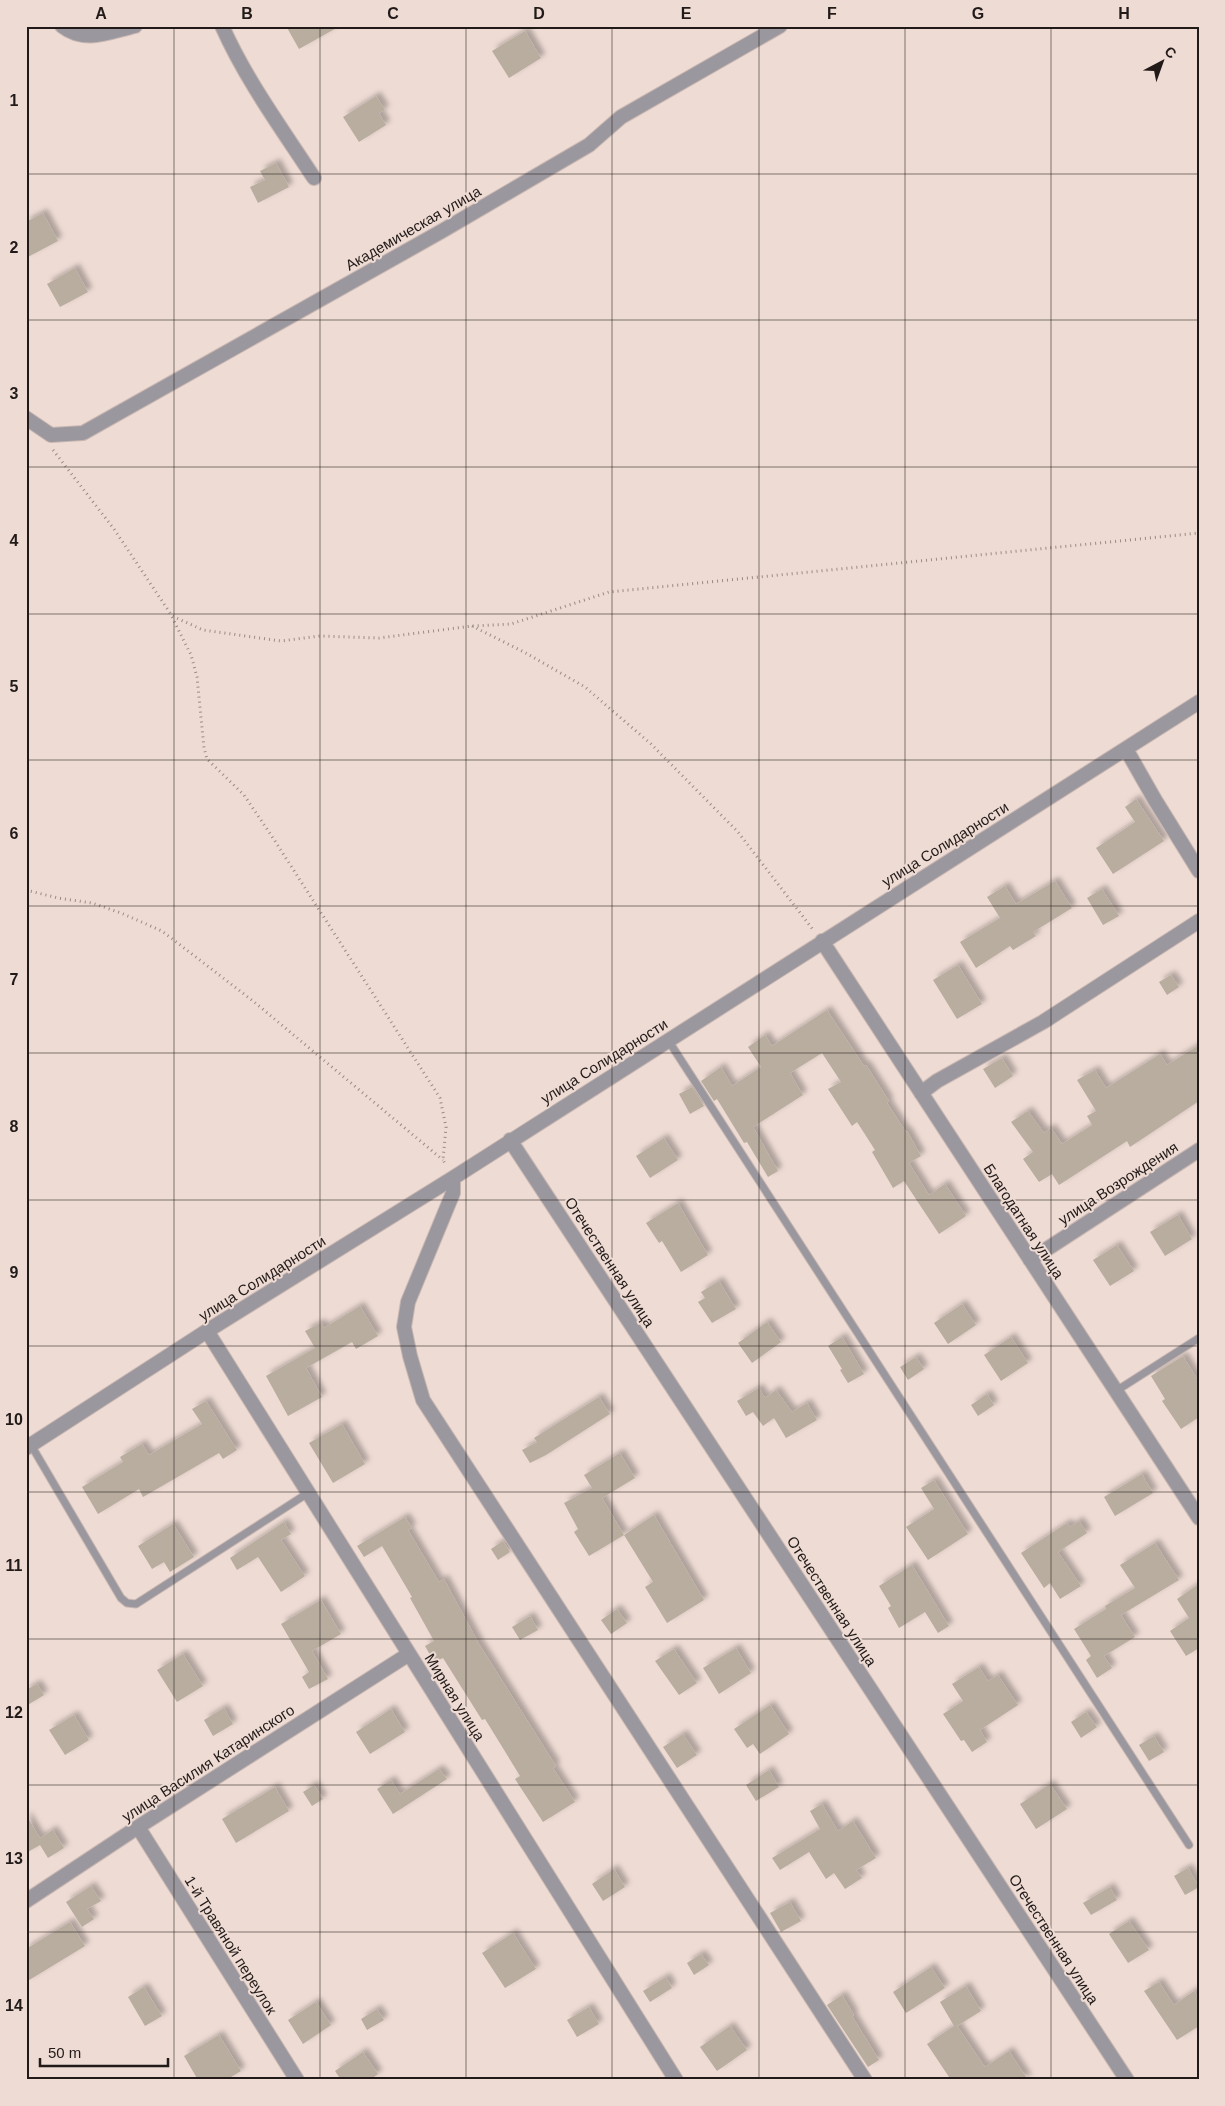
<svg xmlns="http://www.w3.org/2000/svg" width="1225" height="2106" font-family="Helvetica,sans-serif">
<style>
.building{fill:#b8ad9f;filter:url(#shadow)}
.lines{fill:none;stroke-linecap:round;stroke-linejoin:round}
.service-casing{stroke:#c9b8b2;stroke-width:9}
.minor-casing{stroke:#c9b8b2;stroke-width:16}
.path{stroke:#998b86;stroke-width:3;stroke-dasharray:1 4;stroke-linecap:butt}
.service{stroke:#9b979e;stroke-width:7}
.minor{stroke:#9b979e;stroke-width:14}
.grid{fill:none;stroke:#211a18;stroke-width:1;stroke-opacity:0.55}
.labels{text-anchor:middle;dominant-baseline:central;stroke-width:4;stroke-linejoin:round;paint-order:stroke}
.street-label{font-size:15px;fill:#211a18;stroke:#eedbd4}
.neatline{fill:none;stroke:#211a18;stroke-width:2}
.grid-label{font-size:16px;text-anchor:middle;font-weight:bold;fill:#211a18}
</style>
<defs>
<filter id="shadow"><feDropShadow dx="4.5" dy="-4.5" stdDeviation="2.5" flood-color="#0004"/></filter>
</defs>
<rect width="100%" height="100%" fill="#eedbd4"/>
<!-- building -->
<path class="building" d="M286,26H340L299,49Z
M525,31L541,58L509,78L492,51Z
M376,96L385,110L379,113L386,125L359,142L343,117Z
M276,163L289,187L258,203L250,187L265,180L260,171Z
M43,213L58,241L26,258V222Z
M75,268L88,292L60,307L47,284Z
M1136,799L1164,841L1113,874L1096,848L1135,822L1125,807Z
M1055,881L1072,908L1033,932L1036,936L1013,950L1010,946L976,968L960,942L1000,918L987,897L1005,886L1016,904Z
M1102,889L1119,916L1103,925L1087,898Z
M958,965L982,1004L957,1019L933,980Z
M1171,975L1179,987L1167,995L1159,982Z
M827,1010L864,1066L866,1065L889,1101L887,1103L906,1132L907,1131L921,1156L909,1163L929,1195L945,1184L966,1216L939,1234L904,1181L893,1188L872,1152L875,1150L857,1122L852,1126L828,1089L841,1082L822,1053L790,1073L803,1095L753,1127L778,1171L768,1177L747,1142L744,1143L717,1099L714,1101L701,1081L721,1067L732,1086L761,1067L748,1047L765,1035L772,1046Z
M1199,1045V1101L1130,1147L1127,1141L1059,1185L1052,1174L1039,1182L1023,1159L1033,1152L1011,1122L1028,1111L1044,1133L1051,1128L1062,1144L1092,1125L1087,1116L1096,1111L1077,1080L1095,1070L1106,1088L1160,1054L1167,1065Z
M1002,1058L1013,1076L995,1088L983,1069Z
M692,1087L704,1106L690,1114L679,1094Z
M664,1138L678,1160L650,1178L636,1156Z
M678,1203L708,1255L681,1272L662,1241L659,1243L646,1223Z
M1178,1215L1192,1239L1165,1256L1150,1232Z
M1117,1245L1134,1271L1110,1286L1093,1260Z
M719,1281L736,1309L712,1323L698,1302L705,1298L701,1292Z
M962,1304L976,1325L948,1344L934,1323Z
M360,1306L378,1336L356,1349L352,1342L306,1368L322,1397L288,1416L266,1376L315,1348L305,1331L321,1323L324,1328Z
M767,1322L781,1342L752,1363L738,1343Z
M842,1337L864,1374L848,1383L840,1370L842,1369L828,1346Z
M1011,1337L1028,1363L1001,1381L984,1355Z
M1183,1356L1199,1382V1417L1181,1429L1162,1401L1165,1399L1151,1376Z
M916,1357L924,1369L908,1380L900,1367Z
M759,1388L765,1398L776,1390L792,1412L807,1403L817,1420L786,1438L774,1418L763,1426L753,1412L746,1416L737,1401Z
M987,1394L994,1405L978,1416L971,1405Z
M599,1397L610,1414L546,1455L530,1463L522,1450L537,1442L534,1438Z
M206,1401L237,1450L223,1459L219,1453L143,1497L139,1489L98,1514L82,1487L123,1462L120,1457L142,1444L149,1455L202,1424L192,1409Z
M342,1424L365,1464L333,1483L309,1443Z
M620,1453L635,1478L602,1498L624,1535L654,1515L704,1600L667,1623L645,1587L653,1582L624,1535L589,1556L574,1532L578,1529L564,1503L592,1488L584,1475Z
M1142,1474L1153,1493L1115,1516L1104,1497Z
M934,1480L968,1534L928,1560L906,1527L934,1509L921,1488Z
M405,1517L412,1528L408,1530L439,1582L444,1579L479,1644L556,1766L553,1768L575,1802L543,1822L515,1779L520,1776L485,1719L482,1720L443,1658L434,1662L425,1646L434,1641L410,1598L412,1597L382,1546L364,1557L357,1546Z
M1079,1521L1087,1533L1058,1552L1081,1586L1060,1599L1050,1583L1044,1588L1021,1553L1067,1523L1070,1527Z
M284,1522L291,1534L281,1540L305,1576L281,1592L258,1557L237,1570L230,1558Z
M173,1524L194,1557L170,1572L164,1562L152,1569L138,1546Z
M503,1541L510,1552L498,1560L491,1549Z
M1155,1543L1179,1580L1121,1615L1135,1637L1104,1656L1112,1668L1097,1678L1086,1660L1091,1656L1074,1629L1106,1609L1105,1606L1135,1588L1120,1565Z
M912,1565L949,1626L938,1633L925,1612L899,1628L888,1608L891,1606L879,1586Z
M1199,1584V1648L1186,1656L1170,1631L1189,1618L1177,1599Z
M321,1600L341,1634L312,1651L328,1679L309,1689L302,1677L309,1672L281,1624Z
M617,1609L627,1623L611,1634L601,1620Z
M530,1616L538,1630L520,1640L512,1627Z
M736,1648L751,1673L719,1694L703,1668Z
M674,1649L697,1683L679,1695L655,1661Z
M183,1654L203,1686L177,1702L157,1670Z
M979,1667L988,1681L998,1675L1018,1705L980,1730L987,1742L972,1752L964,1740L961,1741L943,1714L963,1701L952,1684Z
M37,1684L44,1695L26,1706V1690Z
M770,1705L789,1734L760,1754L753,1744L747,1748L734,1729Z
M224,1708L233,1724L213,1736L204,1720Z
M391,1709L405,1732L370,1754L356,1732Z
M1086,1712L1097,1727L1081,1738L1071,1722Z
M74,1715L89,1740L65,1755L49,1730Z
M683,1734L697,1755L677,1768L663,1747Z
M1154,1736L1164,1752L1149,1761L1139,1745Z
M439,1769L447,1779L393,1814L377,1789L391,1780L400,1794Z
M769,1770L779,1787L756,1801L746,1785Z
M1050,1784L1067,1809L1036,1829L1020,1804Z
M314,1785L323,1799L312,1806L303,1792Z
M275,1787L289,1811L236,1843L222,1819Z
M822,1804L838,1831L853,1821L876,1858L856,1870L862,1878L845,1889L834,1873L826,1879L809,1852L780,1870L772,1858L820,1829L810,1811Z
M26,1815L40,1838L53,1830L64,1848L48,1858L40,1845L26,1853Z
M1188,1868L1199,1887L1185,1895L1174,1876Z
M614,1869L625,1887L603,1901L592,1884Z
M91,1886L101,1901L87,1909L94,1919L82,1927L66,1902Z
M1110,1887L1117,1900L1091,1915L1083,1903Z
M790,1902L801,1921L781,1932L770,1913Z
M1129,1921L1149,1950L1128,1963L1109,1934Z
M70,1922L85,1946L26,1982V1949Z
M513,1933L536,1969L505,1988L482,1953Z
M701,1954L709,1965L694,1975L687,1963Z
M931,1967L945,1988L906,2013L893,1992Z
M666,1977L672,1988L650,2002L643,1991Z
M1159,1982L1174,2005L1194,1991L1199,1999V2026L1177,2040L1144,1991Z
M966,1986L981,2011L957,2026L985,2067L1009,2051L1028,2080H951L927,2044L954,2026L940,2002Z
M144,1987L162,2016L145,2026L128,1997Z
M842,1995L854,2015L852,2016L879,2060L868,2067L827,2005Z
M316,2002L331,2025L303,2044L288,2020Z
M589,2007L599,2024L577,2037L567,2020Z
M377,2009L384,2020L367,2030L361,2019Z
M730,2026L747,2050L717,2071L700,2047Z
M219,2035L241,2071L226,2080H198L184,2056Z
M363,2052L378,2074L370,2080H341L335,2071Z"/>
<g class="lines">
<!-- service casing -->
<g class="service-casing">
<path id="service" d="M668,1040L1189,1845
M1116,1391L1199,1338
M31,1445L121,1598L127,1603L136,1604L308,1493"/>
</g>
<!-- minor casing -->
<g class="minor-casing">
<path id="minor" d="M62,26C85,44 109,32 135,26
M222,26C246,80 282,129 314,178
M26,418L51,435L83,433L442,231L589,145L621,117L780,26
M1126,749L1155,800L1199,871
M822,941L1199,1518
M921,1093L937,1081L1043,1022L1199,921
M510,1140L1127,2080
M453,1178V1193L408,1302L404,1327L410,1356L423,1400L865,2080
M1030,1260L1199,1150
M207,1331L676,2080
M26,1448L207,1331L453,1178L1199,702
M138,1827L297,2080
M26,1901L138,1827L409,1654"/>
</g>
<!-- path -->
<path class="path" d="M53,450L114,529L172,616L203,630L281,641L320,636L379,638L472,626L511,624L609,592L1199,533
M172,617L191,655L197,677L204,748L207,759L244,795L273,838L440,1098L446,1127L443,1160L446,1165
M472,626L524,652L585,687L651,744L738,832L814,931
M26,890L58,898L92,903L121,913L162,931L253,1001L443,1160"/>
<!-- service -->
<use href="#service" class="service"/>
<!-- minor -->
<use href="#minor" class="minor"/>
</g>
<!-- grid -->
<path class="grid" d="M174,26V2080M320,26V2080M466,26V2080M612,26V2080M759,26V2080M905,26V2080M1051,26V2080M26,174H1199M26,320H1199M26,467H1199M26,614H1199M26,760H1199M26,906H1199M26,1053H1199M26,1200H1199M26,1346H1199M26,1492H1199M26,1639H1199M26,1785H1199M26,1932H1199"/>
<g class="labels">
<!-- street labels -->
<g class="street-label">
<text transform="translate(413 228) rotate(-30)">Академическая улица</text>
<text transform="translate(945 844) rotate(-32)">улица Солидарности</text>
<text transform="translate(604 1061) rotate(-32)">улица Солидарности</text>
<text transform="translate(1118 1183) rotate(-33)">улица Возрождения</text>
<text transform="translate(1024 1221) rotate(57)">Благодатная улица</text>
<text transform="translate(610 1262) rotate(57)">Отечественная улица</text>
<text transform="translate(262 1278) rotate(-32)">улица Солидарности</text>
<text transform="translate(832 1601) rotate(57)">Отечественная улица</text>
<text transform="translate(455 1697) rotate(58)">Мирная улица</text>
<text transform="translate(208 1763) rotate(-33)">улица Василия Катаринского</text>
<text transform="translate(1054 1939) rotate(57)">Отечественная улица</text>
<text transform="translate(231 1945) rotate(58)">1-й Травяной переулок</text>
</g>
</g>
<!-- border -->
<rect width="1225" height="2106" fill="none" stroke="#eedbd4" stroke-width="55"/>
<!-- north arrow -->
<g transform="translate(1162 62) rotate(41)" stroke="#eedbd4" stroke-width="4" paint-order="stroke">
<path d="M0-4L9 19L0 12L-9 19Z" fill="#211a18"/>
<text y="-8" font-size="14" font-weight="bold" text-anchor="middle" fill="#211a18">С</text>
</g>
<!-- scale -->
<path d="M40 2058v8h128v-8" fill="none" stroke="#211a18" stroke-width="2.5"/>
<text x="48" y="2058" font-size="15" fill="#211a18" stroke="#eedbd4" stroke-width="4" paint-order="stroke">50 m</text>
<rect x="28" y="28" width="1170" height="2050" class="neatline"/>
<g class="grid-label">
<text x="101" y="19">A</text>
<text x="247" y="19">B</text>
<text x="393" y="19">C</text>
<text x="539" y="19">D</text>
<text x="686" y="19">E</text>
<text x="832" y="19">F</text>
<text x="978" y="19">G</text>
<text x="1124" y="19">H</text>
<text x="14" y="106">1</text>
<text x="14" y="253">2</text>
<text x="14" y="399">3</text>
<text x="14" y="546">4</text>
<text x="14" y="692">5</text>
<text x="14" y="839">6</text>
<text x="14" y="985">7</text>
<text x="14" y="1132">8</text>
<text x="14" y="1278">9</text>
<text x="14" y="1425">10</text>
<text x="14" y="1571">11</text>
<text x="14" y="1718">12</text>
<text x="14" y="1864">13</text>
<text x="14" y="2011">14</text>
</g>
</svg>
